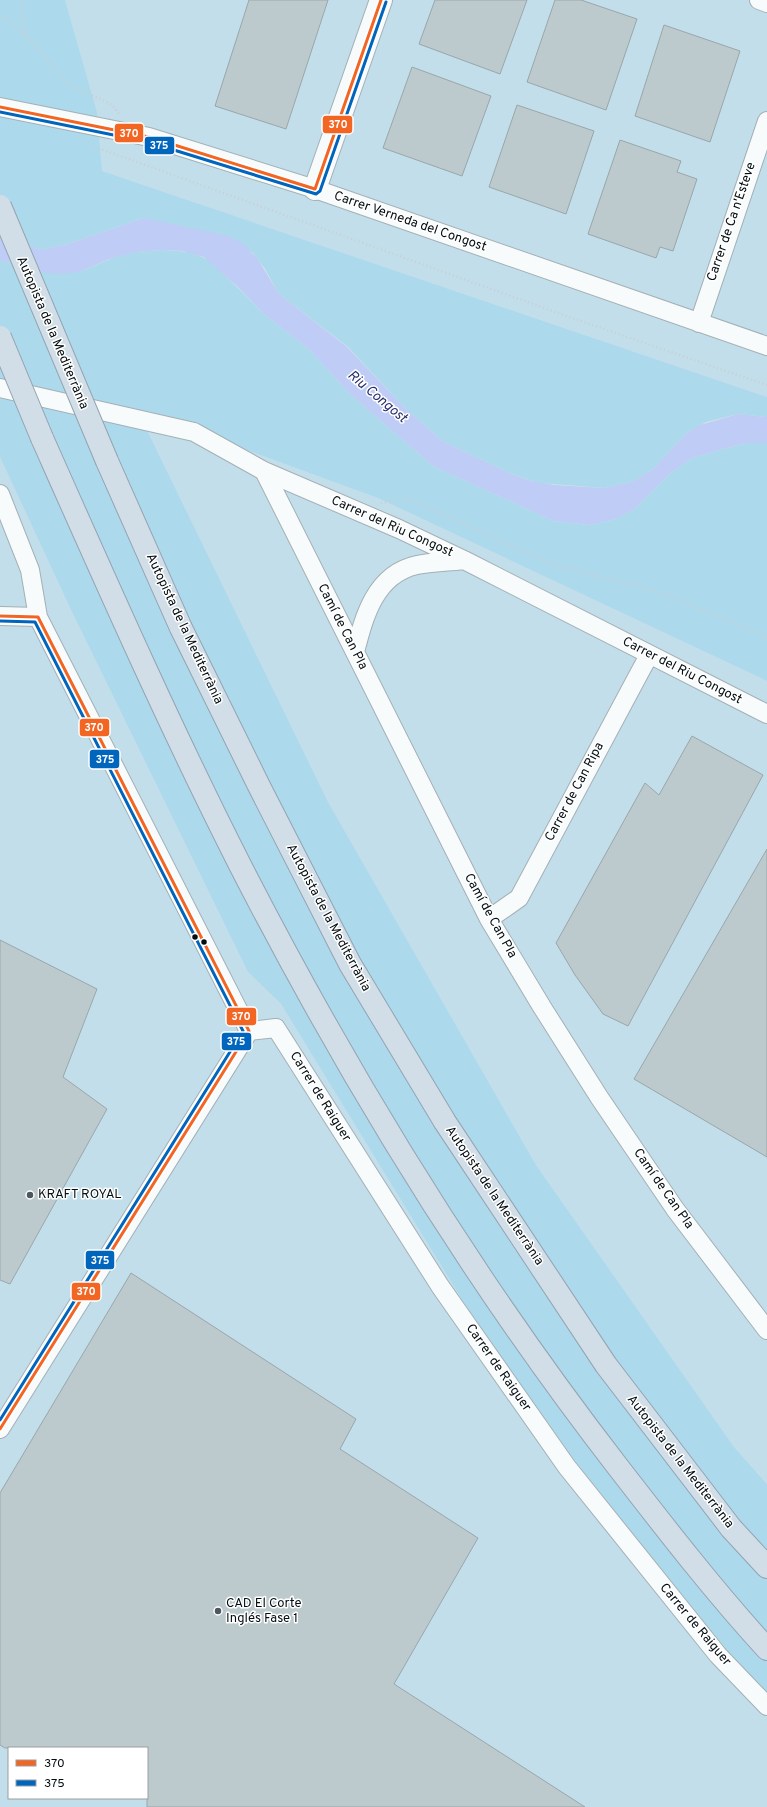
<svg xmlns="http://www.w3.org/2000/svg" width="767" height="1807" font-family="Overpass,sans-serif">
<style>
.built{fill:#c2deea;fill-rule:evenodd}
.green{fill:#add9ec}
.water{fill:#bfccf5}
.building{fill:#bccace;stroke:#99a7aa}
.lines{fill:none;stroke-linecap:round;stroke-linejoin:round}
.street-casing{stroke:#a4b0b5;stroke-width:20}
.secondary-casing{stroke:#a4b0b5;stroke-width:24}
.highway-casing{stroke:#92a4b1;stroke-width:24}
.path{stroke:#caced0;stroke-width:2.5;stroke-dasharray:1 3;stroke-linecap:butt}
.street{stroke:#f8fbfc;stroke-width:18}
.secondary{stroke:#f8fbfc;stroke-width:22}
.highway{stroke:#d1dde7;stroke-width:22}
.highway-bridge-casing{stroke:#92a4b1;stroke-width:24;stroke-linecap:butt}
.highway-bridge{stroke:#d1dde7;stroke-width:22}
.bus-1-casing{stroke:#fff;stroke-width:6}
.bus-2-casing{stroke:#fff;stroke-width:6}
.bus-1{stroke:#f26522;stroke-width:3}
.bus-2{stroke:#0065bd;stroke-width:3}
.bus-dot{fill:#040d11;stroke:#fff;stroke-width:1.5}
.poi-dot{fill:#4c585d;stroke:#fff;stroke-width:1.5}
.labels{text-anchor:middle;dominant-baseline:central;stroke-width:3;stroke-linejoin:round;paint-order:stroke}
.street-label{font-size:13px;fill:#040d11;stroke:#fff}
.poi-label{font-size:13px;fill:#040d11;stroke:#fff;text-anchor:start}
.water-label{font-size:14px;font-style:italic;fill:#262c6b;stroke:#fff}
.line-badge{stroke:#fff;stroke-width:1.5}
.badge-label{font-size:11px;text-anchor:middle;font-weight:bold;fill:#fff}
</style>
<rect width="100%" height="100%" fill="#d2e2e9"/>
<!-- built -->
<path class="built" d="M65,0H767V397L102,171L97,112Z
M136,410L378,498L767,681V1484L734,1447L536,1165L328,802Z
M0,457L72,612L248,972L281,1004L472,1316L767,1694V1807H0ZM9,1748H147V1798H9Z"/>
<!-- green -->
<path class="green" d="M0,0H65L97,112L102,171L767,397V417L738,414L706,422L687,433L652,470L632,482L605,488L539,483L511,474L442,441L405,408L348,347L279,294L265,269L252,252L144,218L68,244L41,250L0,238Z
M162,250L191,252L211,261L263,313L310,350L350,394L433,466L554,521L589,525L616,519L634,509L673,471L692,458L745,443H767V681L378,498L137,410L328,802L536,1165L734,1447L767,1484V1694L748,1675L607,1506L472,1316L281,1004L248,972L72,612L0,457V260L43,272H79L115,257L136,252Z"/>
<!-- water -->
<path class="water" d="M144,218L228,236L242,243L257,258L279,294L347,347L405,408L442,441L511,474L532,481L554,485L605,488L632,482L652,470L687,433L700,425L738,414L767,417V443H745L692,458L673,471L634,509L616,519L589,525L554,521L433,466L350,394L310,350L263,313L237,286L204,257L184,251L162,250L136,252L109,259L79,272L58,274L43,272L0,260V238L41,250L68,244Z"/>
<!-- building -->
<path class="building" d="M249,0H328L286,129L215,106Z
M435,0H527L500,74L419,44Z
M555,0H581L637,19L606,110L527,82Z
M664,25L740,51L710,142L635,116Z
M412,67L491,96L462,176L383,148Z
M517,105L594,131L566,214L489,187Z
M620,140L681,161L677,172L697,179L673,251L660,247L656,258L588,234Z
M692,736L763,775L628,1026L603,1014L575,975L556,943L645,783L659,795Z
M767,849V1157L634,1079Z
M0,940L97,989L63,1077L107,1109L10,1284L0,1280Z
M131,1273L356,1419L340,1449L478,1538L394,1684L585,1807H147V1748H5L0,1745V1493Z"/>
<g class="lines">
<!-- street casing -->
<g class="street-casing">
<path id="street" d="M759,0L767,3
M0,107L149,137L315,189L767,346
M699,323L767,121
M0,388L194,432L264,471L399,529L464,560L767,714
M264,471L489,919L542,1007L599,1097L675,1209L767,1330
M0,494L30,570L38,617L249,1031L0,1429
M0,616L38,617
M355,652C364,617 375,574 417,565C432,562 448,562 463,560
M489,919L519,898L649,655
M249,1031L276,1028L440,1286L567,1467L718,1655L767,1706"/>
</g>
<!-- secondary casing -->
<g class="secondary-casing">
<path id="secondary" d="M315,189L381,0"/>
</g>
<!-- highway casing -->
<g class="highway-casing">
<path id="highway" d="M42,438C106,582 169,725 240,865C348,1076 473,1280 618,1467C666,1529 714,1591 767,1649
M107,461L181,628L259,786L350,964L445,1122L606,1365L731,1528L767,1567"/>
</g>
<!-- path -->
<path class="path" d="M22,0V17L27,37
M0,15L28,38L70,86L105,101L113,106L119,114
M95,147L575,319L767,385
M381,503L410,499L538,558L558,566L659,592L767,637"/>
<!-- street -->
<use href="#street" class="street"/>
<!-- secondary -->
<use href="#secondary" class="secondary"/>
<!-- highway -->
<use href="#highway" class="highway"/>
<!-- highway-bridge casing -->
<g class="highway-bridge-casing">
<path id="highway-bridge" d="M0,206L107,461
M0,337L42,438"/>
</g>
<!-- highway-bridge -->
<use href="#highway-bridge" class="highway-bridge"/>
<!-- bus-1 casing -->
<g class="bus-1-casing">
<path id="bus-1" d="M0,107L149,137L315,189L381,0
M0,616L38,617L249,1031L0,1429"/>
</g>
<!-- bus-2 casing -->
<g class="bus-2-casing">
<path id="bus-2" d="M0,112L148,142L316,194L320,191L386,2
M0,621L35,622L243,1031L0,1420"/>
</g>
<!-- bus-1 -->
<use href="#bus-1" class="bus-1"/>
<!-- bus-2 -->
<use href="#bus-2" class="bus-2"/>
</g>
<!-- markers -->
<g class="bus-dot">
<circle cx="195" cy="937" r="3.5"/>
<circle cx="204" cy="942" r="3.5"/>
</g>
<g class="poi-dot">
<circle cx="30" cy="1195" r="4"/>
<circle cx="218" cy="1611" r="4"/>
</g>
<g class="labels">
<!-- street labels -->
<g class="street-label">
<text transform="translate(410 222) rotate(19)">Carrer Verneda del Congost</text>
<text transform="translate(732 222) rotate(-71)">Carrer de Ca n'Esteve</text>
<text transform="translate(52 333) rotate(67)">Autopista de la Mediterrània</text>
<text transform="translate(392 527) rotate(24)">Carrer del Riu Congost</text>
<text transform="translate(342 627) rotate(63)">Camí de Can Pla</text>
<text transform="translate(184 629) rotate(65)">Autopista de la Mediterrània</text>
<text transform="translate(682 671) rotate(27)">Carrer del Riu Congost</text>
<text transform="translate(575 792) rotate(-62)">Carrer de Can Ripa</text>
<text transform="translate(490 916) rotate(61)">Camí de Can Pla</text>
<text transform="translate(328 918) rotate(62)">Autopista de la Mediterrània</text>
<text transform="translate(320 1097) rotate(58)">Carrer de Raiguer</text>
<text transform="translate(663 1189) rotate(55)">Camí de Can Pla</text>
<text transform="translate(494 1196) rotate(56)">Autopista de la Mediterrània</text>
<text transform="translate(498 1368) rotate(55)">Carrer de Raiguer</text>
<text transform="translate(680 1462) rotate(52)">Autopista de la Mediterrània</text>
<text transform="translate(695 1625) rotate(50)">Carrer de Raiguer</text>
</g>
<!-- poi labels -->
<g class="poi-label">
<text x="38" y="1195">KRAFT ROYAL</text>
<text x="226" y="1604">CAD El Corte<tspan x="226" dy="15">Inglés Fase 1</tspan></text>
</g>
<!-- water labels -->
<g class="water-label">
<text transform="translate(377 397) rotate(40)">Riu Congost</text>
</g>
</g>
<g class="line-badge">
<rect x="322" y="115" width="31" height="19" rx="4" fill="#f26522"/>
<rect x="114" y="123" width="30" height="20" rx="4" fill="#f26522"/>
<rect x="144" y="136" width="31" height="19" rx="4" fill="#0065bd"/>
<rect x="79" y="718" width="31" height="19" rx="4" fill="#f26522"/>
<rect x="89" y="749" width="31" height="20" rx="4" fill="#0065bd"/>
<rect x="226" y="1007" width="31" height="19" rx="4" fill="#f26522"/>
<rect x="221" y="1032" width="31" height="19" rx="4" fill="#0065bd"/>
<rect x="85" y="1250" width="30" height="20" rx="4" fill="#0065bd"/>
<rect x="71" y="1282" width="30" height="19" rx="4" fill="#f26522"/>
</g>
<g class="badge-label">
<text x="338" y="128">370</text>
<text x="129" y="137">370</text>
<text x="159" y="149">375</text>
<text x="94" y="731">370</text>
<text x="105" y="763">375</text>
<text x="241" y="1020">370</text>
<text x="236" y="1045">375</text>
<text x="100" y="1264">375</text>
<text x="86" y="1295">370</text>
</g>
<!-- legend -->
<rect x="8" y="1747" width="140" height="52" fill="#ffffff" stroke="#9b9ea0"/>
<rect x="16" y="1760" width="20" height="6" fill="#f26522" stroke="#9b9ea0"/>
<text x="44" y="1767" font-size="12" fill="#040d11">370</text>
<rect x="16" y="1780" width="20" height="6" fill="#0065bd" stroke="#9b9ea0"/>
<text x="44" y="1787" font-size="12" fill="#040d11">375</text>
</svg>
